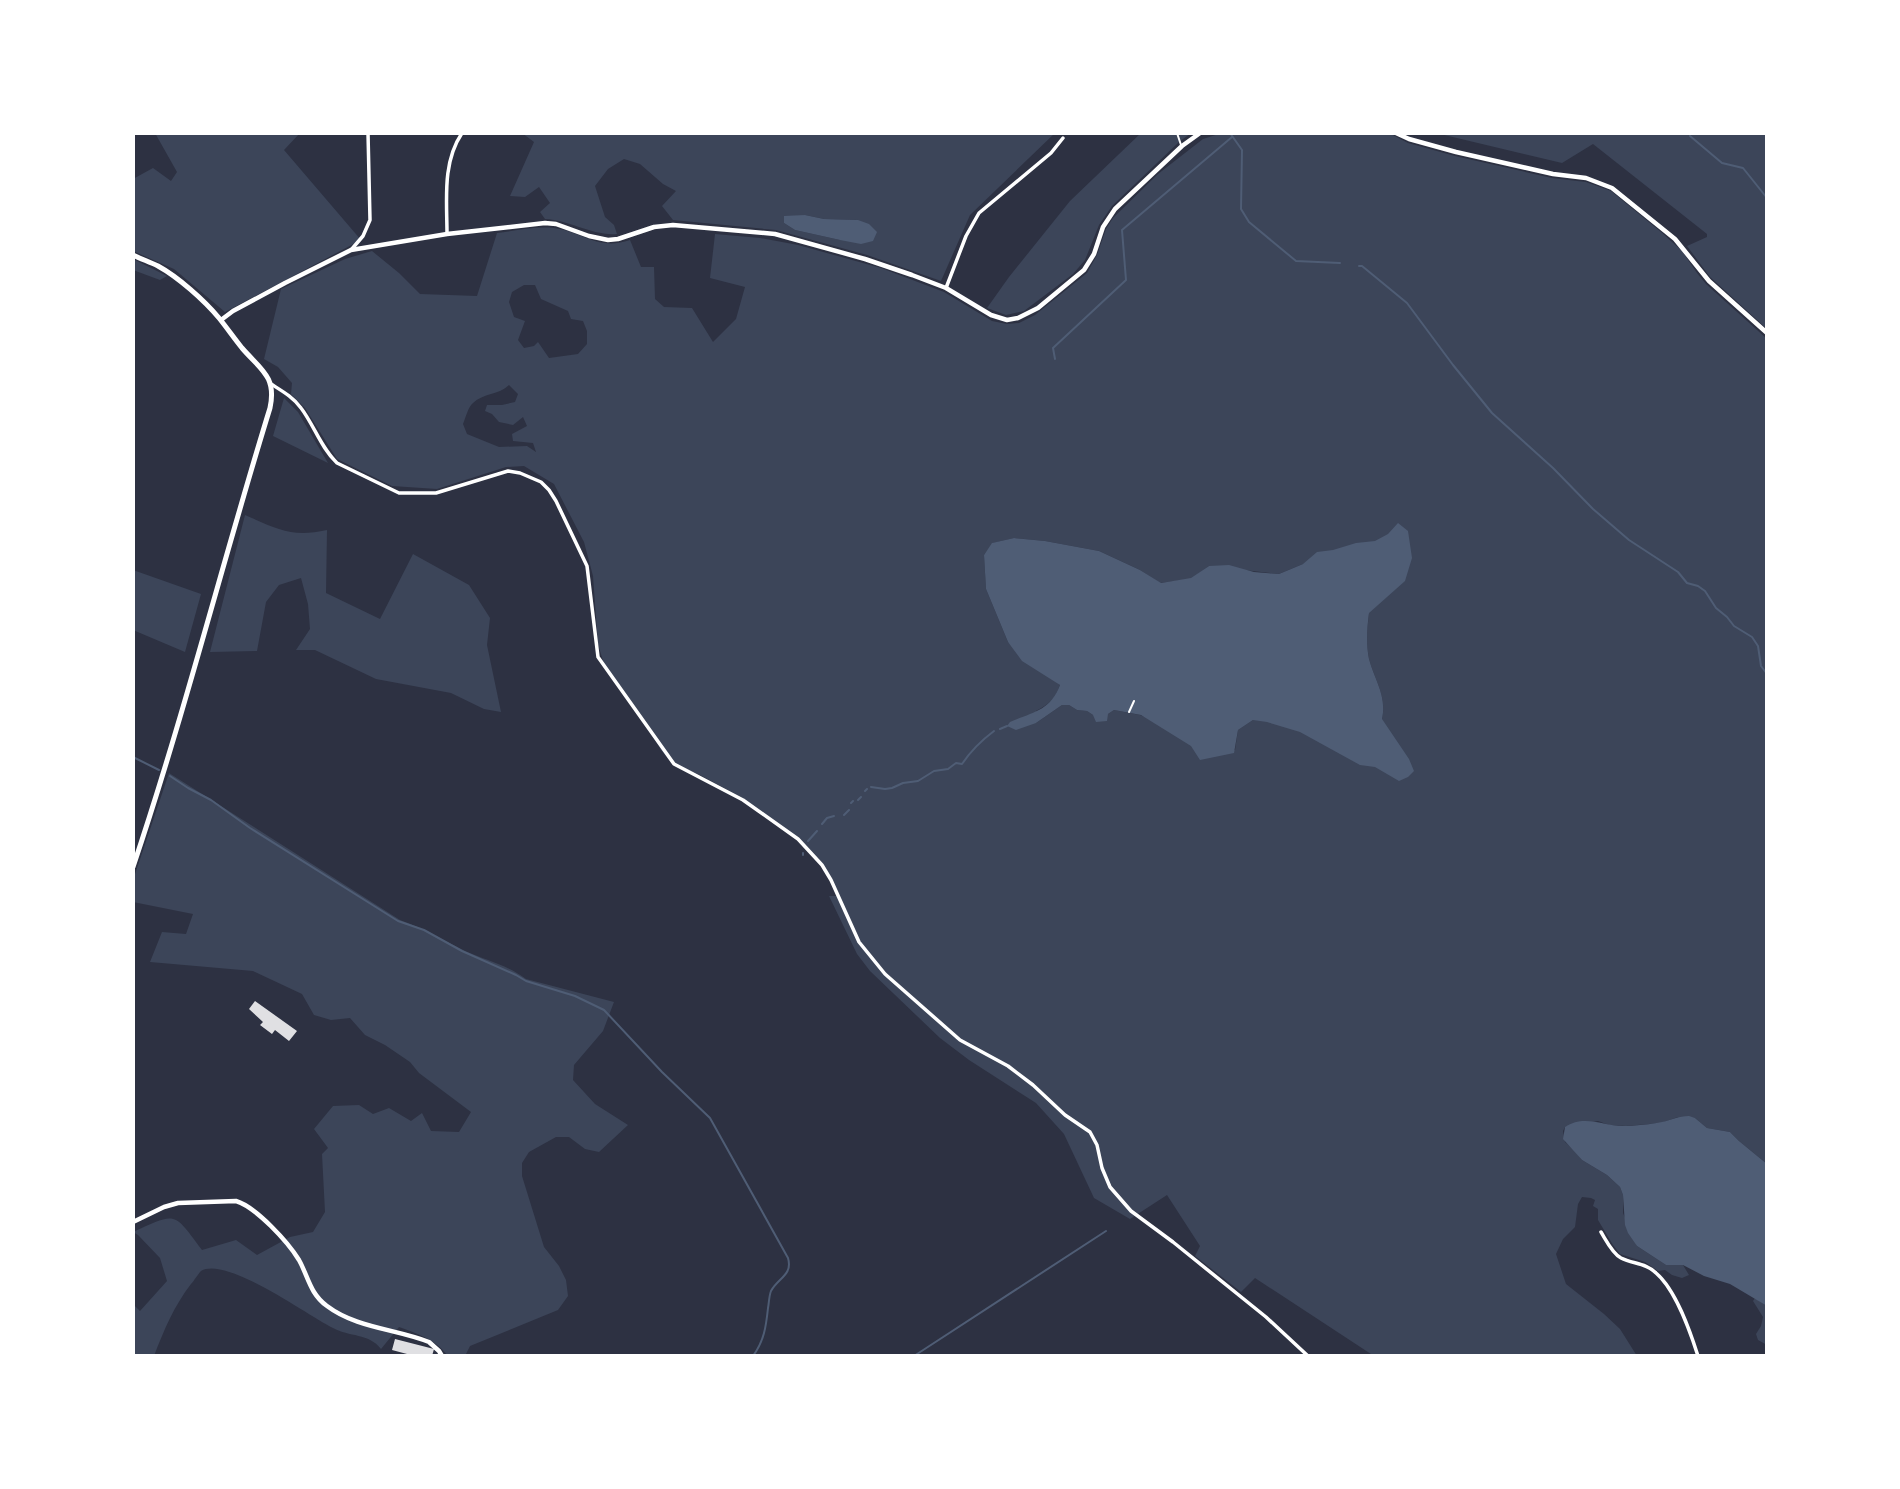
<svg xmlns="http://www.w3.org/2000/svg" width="1900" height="1489" font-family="Rubik,sans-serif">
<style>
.green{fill:#3c4559;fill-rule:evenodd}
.water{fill:#4f5d75}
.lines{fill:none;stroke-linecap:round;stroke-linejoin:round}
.stream{stroke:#4f5d75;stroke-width:2}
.building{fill:#e0e0e3}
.path{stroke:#fff;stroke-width:2}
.service{stroke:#fff;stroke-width:2}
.minor{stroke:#fff;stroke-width:3.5}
.tertiary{stroke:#fff;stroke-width:4.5}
.secondary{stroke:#fff;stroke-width:5}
</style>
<rect width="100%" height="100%" fill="#2d3142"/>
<!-- green -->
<path class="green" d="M155,133H300L284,150L361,240L225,312L174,269L133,251V179L153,168L171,181L177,172Z
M522,133H1055L970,215L941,281L867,255L776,230L673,220L662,206L676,191L663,184L640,164L624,159L608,169L595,186L605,217L614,225L617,234C592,236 570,220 545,219L540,212L550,203L539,187L525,197L510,196L534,142ZM805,215L824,219L858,220L840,240L795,230L784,223Z
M1141,133H1191L1179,142L1112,206L1099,225L1085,260L1073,274L1024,311L1006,315L987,308L1009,277L1070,201Z
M1222,133H1389L1408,143L1455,156L1552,178L1586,182L1611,191L1661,232L1682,251L1697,273L1706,284L1767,339V1164L1739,1141L1730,1132L1707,1128L1695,1118L1678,1117L1661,1123L1626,1126L1609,1125L1598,1121L1565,1127L1563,1131L1565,1142L1574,1150L1582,1160L1607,1175L1620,1187L1623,1195V1213L1637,1246L1666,1265H1683L1689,1275L1682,1278L1672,1275L1665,1270L1658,1271L1645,1262L1620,1254L1613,1245L1598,1220V1209L1593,1206L1595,1200L1591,1198L1582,1197L1578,1204L1575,1227L1563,1239L1556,1254L1566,1284L1604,1314L1620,1329L1637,1356H1374L1255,1278L1241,1292L1195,1256L1200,1246L1167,1195L1130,1219L1094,1198L1064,1134L1036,1103L969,1060L940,1038L870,971L857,954L829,896H838L827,873L804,845L741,797L700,775L676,765L670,761L661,750L645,723L604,664L598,644L593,576L584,542L554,484L524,466L506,467L437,489L392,486L337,459L305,408L291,394L292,383L278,367L264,359L281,289L345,259L372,251L399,273L420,294L477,296L497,233C515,231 536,226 554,228C583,232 598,251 630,240L641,267H654L655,299L664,307L692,308L713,342L736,319L745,287L710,278L715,234L760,238L798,245L881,268L944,292L992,321L1007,324L1019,323L1035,315L1087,273L1097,255L1106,229L1113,218L1158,174L1203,139ZM524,285H535L541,299L568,311L571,319L583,321L587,331V344L578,354L549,358L538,342L534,346L524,348L518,340L525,321L514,317L509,302L512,292ZM509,385L518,394L515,402L502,405H487L485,411L492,414L499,422L513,425L523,417L527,426L512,434L513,441L533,443L536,452L527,446L499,447L467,434L463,424C466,417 468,407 473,403C483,393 499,395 509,385ZM1014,538L1045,541L1099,551L1140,570L1160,583L1191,579L1209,566L1279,574L1303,564L1369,614C1367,628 1366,644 1369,659C1375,681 1387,696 1382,719L1253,720L1238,730L1235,750L1140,715L1114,710L1108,714L1093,715L1087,711L1077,710L1069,705H1062L1036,723V711C1049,704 1055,699 1060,685L1008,642L986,589L984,555L993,543Z
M1436,133H1767V329L1710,277L1687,246L1707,237V234L1593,144L1562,163Z
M133,259L167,276L160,280L133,270Z
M284,398L298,412L328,463L273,436Z
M245,515C277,529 292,538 327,530L326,593L380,619L413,554L469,585L490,618L487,645L501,712L484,709L451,693L376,679L315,650H296L310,629L308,604L301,578L279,585L266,602L257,651L210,652Z
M133,570L201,594L185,652L133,630Z
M169,773L400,920C423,928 443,940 465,951C485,960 508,965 526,979L614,1002L603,1031L574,1065L573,1080L595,1104L628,1125L599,1152L585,1149L569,1137H556L529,1152L522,1163V1176L544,1247L559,1266L566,1280L568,1296L558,1310L470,1346L465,1356H448C435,1339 418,1334 399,1327L381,1349C369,1333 349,1337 333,1328C308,1316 227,1256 201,1271C198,1274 194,1281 191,1284C174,1306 164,1330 154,1356H133V1304L140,1311L167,1281L160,1258L138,1235L133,1232C177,1212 173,1211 202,1250L236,1240L257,1255L290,1237L313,1232L325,1212L322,1154L328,1148L314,1129L333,1106L359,1105L373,1114L389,1108L411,1121L422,1113L431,1131L459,1132L471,1112L419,1073L410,1062L385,1045L365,1035L350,1018L331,1020L314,1015L302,994L253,971L150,962L162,932L186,934L193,914L133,902V880Z
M1755,1298L1767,1306V1345L1758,1340L1756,1334L1761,1326L1763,1317L1753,1301Z"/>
<!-- water -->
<path class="water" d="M805,215L824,219L858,220L869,224L877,232L873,241L861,244L840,240L795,230L784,223V216Z
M1398,523L1408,531L1412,558L1405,581L1369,613C1367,628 1366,644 1369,659C1375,681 1387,696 1382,719L1409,759L1414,771L1408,777L1399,781L1375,767L1360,765L1300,732L1267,722L1253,720L1238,730L1234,753L1200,760L1191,746L1141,715L1114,710L1108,714L1107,721L1096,722L1093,715L1087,711L1077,710L1069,705H1062L1036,723L1016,730L1007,726L1010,722C1033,712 1050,711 1060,685L1022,661L1008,642L986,589L984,555L992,543L1014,538L1045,541L1099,551L1140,570L1161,583L1191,578L1209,566L1229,565L1254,572L1279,574L1303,564L1317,552L1333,550L1356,543L1375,541L1388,534Z
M1689,1116L1695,1118L1707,1128L1730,1132L1739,1141L1767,1164V1306L1730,1284L1704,1276L1683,1265H1666L1637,1246L1628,1233L1625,1225L1623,1195L1620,1187L1607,1175L1582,1160L1563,1139L1565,1127C1584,1114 1603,1126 1623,1126C1633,1126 1653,1124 1662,1122C1671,1120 1679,1116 1689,1116Z"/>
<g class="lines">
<!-- stream -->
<path class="stream" d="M1230,133L1242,150L1241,209L1249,222L1296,261L1340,263
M1690,136L1722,163L1743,168L1767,198
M1359,266H1362L1407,303L1453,365L1492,413L1553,468L1593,509L1629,540L1678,572L1687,583L1698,586L1705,591L1716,608L1727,617L1734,626L1752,637L1758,646L1761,666L1767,674
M1055,359L1053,348L1126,280L1122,230L1232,137
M1000,729L1007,726
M133,757L159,770
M170,776L188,788L211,800L250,828L398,921L424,930L462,951L516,975L526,981L575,996L604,1010L662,1072L710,1118L788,1258C793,1275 778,1278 771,1291C769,1296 769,1303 768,1308C766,1327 764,1341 753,1356
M871,787L885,789L892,788L903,783L918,781L934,771L948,769L956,763L962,764C970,752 982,740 994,731
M865,791L867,789
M858,800L861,797
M851,803L853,801
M844,815L849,810
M822,824L827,818L834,816
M808,841L817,831
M803,855V853
M914,1356L1106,1231"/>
</g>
<!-- building -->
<path class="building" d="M255,1001L297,1031L289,1041L275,1030L272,1034L260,1025L263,1022L249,1009Z
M395,1339L434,1349L432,1356H407V1354L392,1350Z"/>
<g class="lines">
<!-- path -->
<path class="path" d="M1129,712L1134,701"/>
<!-- service -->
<path class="service" d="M1177,133L1181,145"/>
<!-- minor -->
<path class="minor" d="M447,234C447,200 442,163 462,133
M351,250L363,236L370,220L368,133
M946,288L966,236L979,213L1051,153L1063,138
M271,384C282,391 293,397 301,408C314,425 321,448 337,463L399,493H436L508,471L520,473L541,482L549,490L556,501L587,566L598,657L674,764L743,800L798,839L822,865L831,880L859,942L885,974L960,1040L1008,1066L1033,1085L1065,1115L1090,1132L1097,1145L1102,1168L1110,1187L1131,1211L1173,1242L1266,1317L1308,1356
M1601,1232C1606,1240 1612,1253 1621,1258C1633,1264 1646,1263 1656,1273C1676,1290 1690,1331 1698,1356"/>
<!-- tertiary -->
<path class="tertiary" d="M1396,133L1409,139L1456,152L1553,174L1586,178L1612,188L1675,239L1709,281L1767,333
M221,320L233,311L285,283L351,250L447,234L545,223L556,224L589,236L608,240L618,239L654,227L673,225L775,234L865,259L912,275L946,288L991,315L1007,320L1018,318L1038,308L1084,270L1094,254L1103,227L1115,209L1182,146L1200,133
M133,1222L164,1207L178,1203L236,1201C256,1207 288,1242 299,1260C308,1276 310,1294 327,1306C356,1328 396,1329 429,1342L439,1351L442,1356"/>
<!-- secondary -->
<path class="secondary" d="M133,255C141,259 150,262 158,266C178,277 204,300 219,318C227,328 234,338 242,348C260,369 277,376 270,408C223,560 184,716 133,867"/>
</g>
<!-- border -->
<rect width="1900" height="1489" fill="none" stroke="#ffffff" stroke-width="270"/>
</svg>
